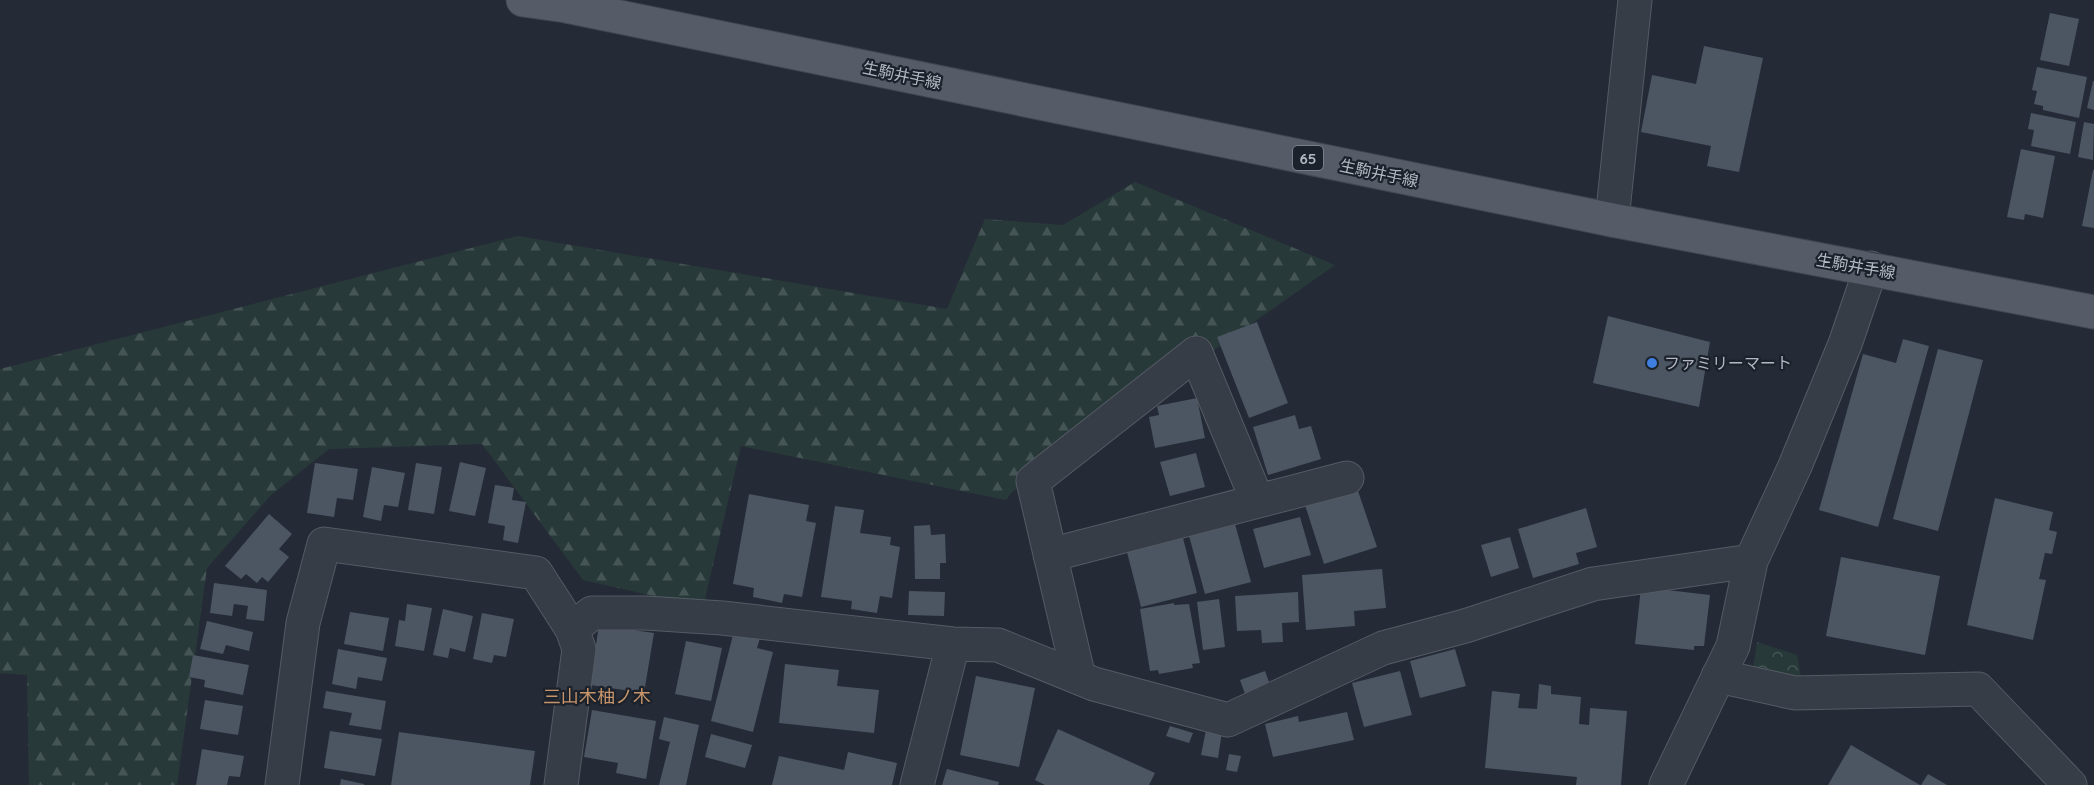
<svg xmlns="http://www.w3.org/2000/svg" width="2094" height="785" font-family="Quicksand,'Noto Sans JP',sans-serif">
<style>
.forest{fill:url(#forest-firs)}
.park{fill:url(#park-crowns)}
.building{fill:#4c5562}
.lines{fill:none;stroke-linecap:round;stroke-linejoin:round}
.street-casing{stroke:#555b65;stroke-width:35}
.primary-casing{stroke:#404650;stroke-width:35}
.street{stroke:#373d47;stroke-width:33}
.primary{stroke:#555c67;stroke-width:33}
.shop-dot{fill:#3f7fe0;stroke:#1c222b;stroke-width:2}
.labels{text-anchor:middle;dominant-baseline:central;stroke-width:4.5;stroke-linejoin:round;paint-order:stroke}
.shield{fill:#1c222b;stroke:#858b95;stroke-width:1.5}
.shield-label{font-size:15px;font-weight:bold;fill:#b2b8c3}
.street-label{font-size:16px;fill:#b2b8c3;stroke:#1c222b}
.poi-label{font-size:16px;fill:#b2b8c3;stroke:#1c222b;text-anchor:start}
.neighbourhood-label{font-size:18px;fill:#c6946a;stroke:#1c222b}
</style>
<defs>
<pattern id="forest-firs" width="22" height="20" patternUnits="userSpaceOnUse" patternTransform="scale(1.5)"><rect width="22" height="20" fill="#283939"/><path d="M5 1l3.5 6h-7zM16 11l3.5 6h-7z" fill="#455454"/></pattern>
<pattern id="park-crowns" width="20" height="18" patternUnits="userSpaceOnUse" patternTransform="scale(1.5)"><rect width="20" height="18" fill="#283939"/><path d="M2 6a3 3 0 1 1 6 0M12 15a3 3 0 1 1 6 0" fill="none" stroke="#455454"/></pattern>
</defs>
<rect width="100%" height="100%" fill="#242b36"/>
<!-- forest -->
<path class="forest" d="M1135,182L1335,265L1012,492L1006,500L741,446L703,607L583,580L482,444L329,449L271,495L207,568L177,785H29L27,675L0,673V369L518,236L947,309L985,219L1063,225Z"/>
<!-- park -->
<path class="park" d="M1757,642L1797,655L1802,683L1751,684Z"/>
<!-- building -->
<path class="building" d="M2050,13L2079,19L2069,66L2040,60Z
M1704,46L1763,58L1739,172L1707,166L1711,146L1641,132L1652,75L1696,84Z
M2037,67L2087,77L2079,118L2043,110V106L2034,104L2037,91L2032,90Z
M2093,81H2094V110L2087,108Z
M2031,113L2076,122L2070,154L2031,146L2034,130L2028,129Z
M2084,122L2094,124L2093,160L2078,157Z
M2021,149L2055,156L2043,218L2025,214L2024,220L2007,217Z
M2093,170H2094V228L2082,226Z
M1608,316L1710,342L1699,407L1593,383Z
M1257,322L1288,403L1249,418L1217,337Z
M1903,339L1929,346L1878,527L1819,510L1863,354L1896,363Z
M1938,349L1983,360L1938,531L1893,519Z
M1197,398L1205,438L1155,448L1149,417L1159,415L1157,406Z
M1295,415L1299,429L1311,426L1321,459L1268,475L1253,427Z
M1196,453L1205,487L1170,496L1160,462Z
M460,462L486,468L475,516L449,511Z
M315,463L358,469L353,500L337,498L334,517L307,513Z
M416,463L442,467L434,514L408,510Z
M372,467L405,473L398,507L384,505L381,521L363,517Z
M495,485L514,488L512,500L526,502L518,543L503,540L505,526L488,523Z
M1357,488L1377,547L1324,564L1305,505Z
M749,494L809,505L806,521L816,523L802,597L784,594L782,603L753,597L754,588L733,584Z
M1995,498L2053,512L2049,530L2057,532L2052,554L2045,553L2039,579L2046,580L2033,640L1967,625Z
M835,506L864,510L860,533L891,537L890,545L900,547L892,598L880,596L877,613L851,609L852,601L821,597Z
M1586,508L1597,547L1576,553L1579,564L1533,578L1518,529Z
M269,514L292,534L279,549L289,557L268,582L262,577L257,583L246,574L241,579L225,566Z
M1300,517L1311,555L1264,568L1253,529Z
M1235,524L1251,582L1205,594L1189,536Z
M930,525L931,535L945,534L946,563H940V579H915L914,526Z
M1510,537L1519,568L1491,577L1481,545Z
M1183,538L1197,593L1141,607L1127,552Z
M1841,557L1940,576L1925,655L1826,636Z
M1382,569L1386,608L1354,611L1355,626L1306,630L1302,575Z
M214,583L267,590L264,621L246,619L248,606L234,604L232,616L210,613Z
M1641,587L1710,595L1704,646H1694V650L1635,644Z
M909,591L945,592L944,616L908,615Z
M1298,592L1299,622L1282,623L1283,642L1262,643L1261,630L1237,631L1235,596Z
M1219,599L1225,647L1203,650L1197,602Z
M1174,603V605L1189,604L1200,663L1192,664L1193,668L1159,674L1158,670L1150,671L1140,609Z
M407,604L432,608L424,651L395,646L399,620L405,621Z
M443,609L473,616L465,652L450,648L448,658L433,655Z
M350,612L389,618L383,651L344,644Z
M482,613L514,619L506,657L494,655L492,663L473,659Z
M207,621L253,632L249,651L226,645L223,654L200,649Z
M599,625L654,633L644,693L590,685Z
M734,631L760,638L757,648L773,652L753,732L711,721Z
M686,641L722,648L711,701L675,694Z
M338,649L387,658L382,681L358,677L356,689L332,684Z
M1455,649L1466,686L1420,698L1410,661Z
M193,655L249,665L243,695L204,687L205,680L189,677Z
M785,664L839,670L837,686L879,690L874,733L779,723Z
M1265,671L1270,685L1245,694L1240,680Z
M1400,671L1412,715L1364,727L1352,683Z
M976,676L1035,688L1019,767L960,755Z
M1539,684L1551,686V694L1581,697L1579,724L1589,725L1590,708L1627,711L1621,785H1576L1577,777L1485,768L1492,691L1520,694L1518,708L1537,709Z
M326,691L386,701L381,730L349,725L352,713L323,708Z
M205,700L243,706L238,735L200,729Z
M592,710L656,721L646,779L616,773L618,763L584,757Z
M1347,712L1354,740L1273,757L1265,724L1298,716L1299,722Z
M664,717L699,725L686,785H659L670,742L659,739Z
M1170,726L1193,733L1189,743L1166,736Z
M1058,729L1155,773L1149,785H1045L1035,780Z
M1206,730L1222,732L1218,758L1201,755Z
M330,731L382,739L375,776L324,768Z
M399,732L535,751L530,785H391Z
M711,734L752,745L745,768L705,757Z
M1851,745L1920,785H1828Z
M202,749L244,756L240,777L229,776L227,785H196Z
M848,752L897,763L892,785H772L779,756L844,770Z
M1229,754L1241,756L1237,772L1226,770Z
M947,769L999,782L998,785H942Z
M1928,774L1947,785H1921Z
M341,779L364,784V785H340Z"/>
<g class="lines">
<!-- street casing -->
<g class="street-casing">
<path id="street" d="M1612,220L1635,0
M1050,555L1347,478
M1718,676L1795,693L1978,689L2070,785
M1079,678L1033,481L1196,353L1257,500
M282,785L303,623L324,544L536,573L572,629L592,613H646L722,618L953,644L998,645L1094,684L1228,720L1383,648L1465,626L1593,584L1751,561
M561,785L579,649L572,629
M917,785L953,644
M1666,785L1733,646L1751,561L1795,466L1845,344L1871,268"/>
</g>
<!-- primary casing -->
<g class="primary-casing">
<path id="primary" d="M523,0L566,6L1612,220L2094,312"/>
</g>
<!-- street -->
<use href="#street" class="street"/>
<!-- primary -->
<use href="#primary" class="primary"/>
</g>
<!-- markers -->
<circle class="shop-dot" cx="1652" cy="363" r="6"/>
<g class="labels">
<!-- shield labels -->
<rect class="shield" x="1293" y="146" width="30" height="24" rx="4.5"/>
<g class="shield-label">
<text x="1308" y="158">65</text>
</g>
<!-- street labels -->
<g class="street-label">
<text transform="translate(902 75) rotate(12)">生駒井手線</text>
<text transform="translate(1379 173) rotate(12)">生駒井手線</text>
<text transform="translate(1856 266) rotate(10)">生駒井手線</text>
</g>
<!-- poi labels -->
<g class="poi-label">
<text x="1664" y="363">ファミリーマート</text>
</g>
<!-- neighbourhood labels -->
<g class="neighbourhood-label">
<text x="597" y="696">三山木柚ノ木</text>
</g>
</g>
</svg>
